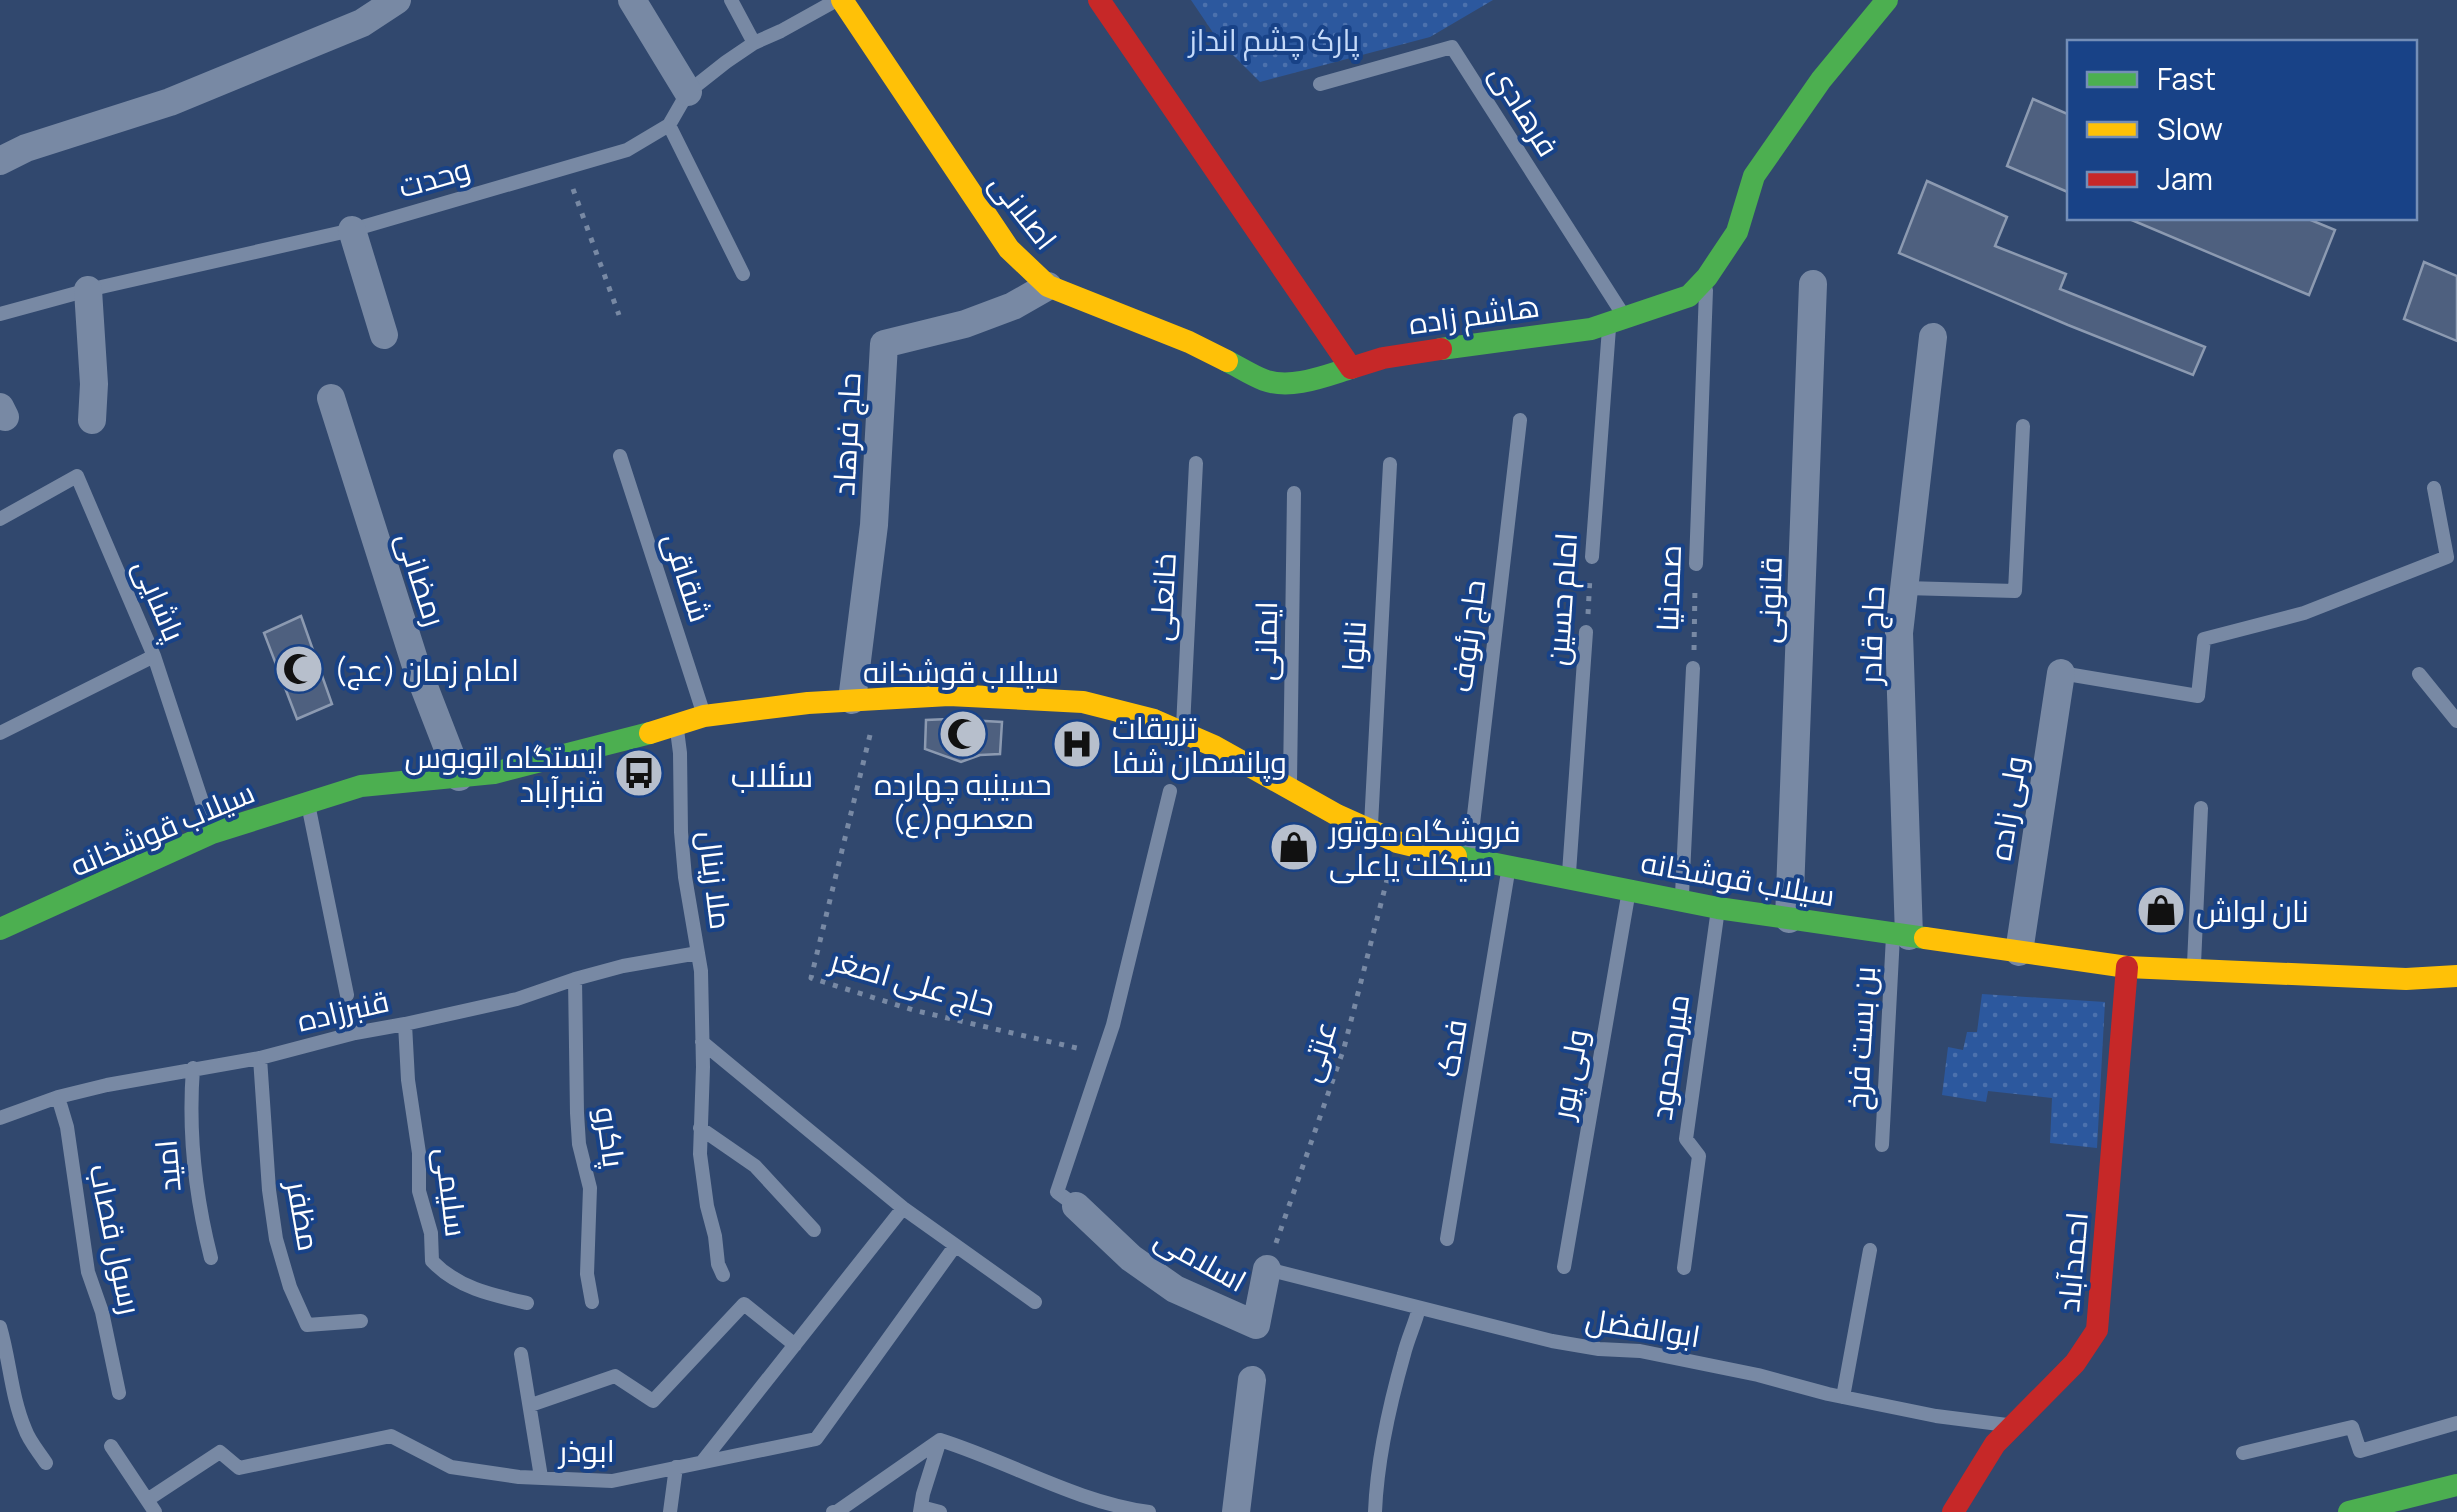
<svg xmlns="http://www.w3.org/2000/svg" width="2457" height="1512" font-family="Manrope,Cairo,sans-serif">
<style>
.park{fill:url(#park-dots)}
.building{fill:#4e607f;stroke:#8c9ab1;stroke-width:2.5}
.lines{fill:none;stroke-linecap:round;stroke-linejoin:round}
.path{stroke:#7889a4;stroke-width:5;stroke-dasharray:5 8;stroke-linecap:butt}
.lane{stroke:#7889a4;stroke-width:14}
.street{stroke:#7889a4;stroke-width:28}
.fast{stroke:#4caf50;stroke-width:22}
.slow{stroke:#ffc107;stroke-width:22}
.jam{stroke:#c62828;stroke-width:22}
.labels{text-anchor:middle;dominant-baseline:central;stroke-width:8;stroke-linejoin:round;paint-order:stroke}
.park-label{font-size:30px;fill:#c5daf9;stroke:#184287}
.street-label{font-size:30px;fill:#fff;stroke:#184287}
.poi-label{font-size:30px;fill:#fff;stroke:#184287;text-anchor:start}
.neighbourhood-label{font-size:32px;fill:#fff;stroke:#184287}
</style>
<defs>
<pattern id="park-dots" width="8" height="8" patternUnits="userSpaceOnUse" patternTransform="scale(2.5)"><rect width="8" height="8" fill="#2c589e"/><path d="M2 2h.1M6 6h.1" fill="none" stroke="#4c71ad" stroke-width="1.8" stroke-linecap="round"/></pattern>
</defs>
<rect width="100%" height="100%" fill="#31486e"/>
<!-- park -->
<path class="park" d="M1191,0H1493L1430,37L1260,82L1218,40Z
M1982,994L2105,1002L2097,1148L2050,1143L2052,1098L1988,1091L1986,1102L1942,1095L1948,1047L1963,1050L1967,1032H1977Z"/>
<!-- building -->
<path class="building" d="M2033,99L2070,115V193L2007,166Z
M1927,181L2007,217L1995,246L2066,274L2060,289L2205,347L2193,375L2068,325L1899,253Z
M2127,218H2306L2335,230L2309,295Z
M2424,262L2457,276V341L2404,319Z
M301,616L332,704L297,719L264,633Z
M949,719L1002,722L1000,754L980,755L961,762L925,749L926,720Z"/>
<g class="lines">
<!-- path -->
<path class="path" d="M573,189L619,315
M1588,614L1590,576
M1694,650L1695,586
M870,735L811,978L913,1010L1081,1049
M1276,1243L1344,1048L1388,876"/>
<!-- lane -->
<path class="lane" d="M731,0L754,43
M1320,84L1452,47L1622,313
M669,125L743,274
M0,314L88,290L352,230L627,150L669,125L688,92L726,62L754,43L781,31L837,0
M620,456L703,712
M0,519L77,476L154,656L212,832
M1592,557L1609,328
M1696,564L1706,290
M1905,588L2015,591L2023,426
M2061,673L2198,696L2204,639L2304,613L2447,557L2434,488
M2419,674L2457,721
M1183,727L1196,463
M677,730L680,753L681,832L685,877L701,971L703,1067L700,1154L707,1206L715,1236L718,1264L723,1275
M0,733L154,656
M1290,782L1294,493
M308,804L347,995
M1371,825L1390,464
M1469,858L1520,420
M1569,873L1586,632
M1682,895L1693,668
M2194,964L2201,808
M575,979L577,1113L579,1144L590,1188L587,1274L592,1302
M405,1024L408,1080L419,1153V1191L431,1233L432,1261C458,1288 491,1295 527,1303
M702,1042L903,1208L1035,1302
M260,1058L269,1190L276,1239L290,1287L307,1325L361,1321
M193,1068C188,1133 195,1195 211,1258
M58,1097L67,1127L88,1272L102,1312L119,1393
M0,1118L58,1097L107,1085L260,1058L355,1033L405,1024L517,999L575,979L623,966L698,953
M700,1128L755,1166L814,1230
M1882,1145L1893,936
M1076,1206L1057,1192L1113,1025L1170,791
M1447,1239L1508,872
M1564,1267L1628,896
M1684,1268L1699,1156L1686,1139L1718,909
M1267,1269L1552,1341L1599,1349L1640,1351L1758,1375L1828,1394L1936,1416L2007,1425
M0,1327C10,1361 11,1396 25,1429C29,1441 39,1452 46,1463
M521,1354L541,1477
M1843,1397L1870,1250
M531,1405L615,1376L653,1401L744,1304L795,1345
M111,1446L155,1512
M2243,1453L2352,1427L2360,1451L2457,1423
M702,1462L903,1208
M147,1500L220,1452L239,1468L391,1436L451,1467L519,1477L612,1481L816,1439L955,1246
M921,1507L940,1512
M670,1512L676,1467
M833,1512L838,1511L940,1440
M920,1512L923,1494L940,1440C1010,1462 1076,1502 1149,1512
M1375,1512C1377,1461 1390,1403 1404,1354C1408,1338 1415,1324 1419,1308"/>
<!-- street -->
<path class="street" d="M632,0L688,92
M0,161L26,148L170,102L362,23L397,0
M352,230L384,335
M88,290L94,384L92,420
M331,398L416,666L459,777
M0,407L5,417
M852,700L874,525L884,344L965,324L1013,306L1048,286
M1789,919L1813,284
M1909,936L1899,633L1933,337
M2019,952L2061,673
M1076,1206L1131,1258L1175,1289L1256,1325L1267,1269
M1236,1512L1252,1380"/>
<!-- fast -->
<path class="fast" d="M1441,349L1591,329L1689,296L1707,277L1737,232L1754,176L1821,80L1887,0
M1227,361C1239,367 1251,375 1264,380C1291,390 1325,376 1351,368
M1456,856L1718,908L1925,938
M0,929L212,833L361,786L494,773L650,733
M2349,1512L2457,1485"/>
<!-- slow -->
<path class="slow" d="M842,0L1009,249L1048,286L1189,342L1227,361
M650,733L704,716L808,703L949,695L1083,702L1154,720L1214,746L1337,815L1397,842L1456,856
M1925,938L2127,967L2406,979L2457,976"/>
<!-- jam -->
<path class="jam" d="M1099,0L1351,368L1383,358L1441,349
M1953,1512L1995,1444L2075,1363L2097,1330L2127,967"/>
</g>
<!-- icons -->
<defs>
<g id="mosque-disc" transform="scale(2.5)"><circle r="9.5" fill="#b7bfcc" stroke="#184287"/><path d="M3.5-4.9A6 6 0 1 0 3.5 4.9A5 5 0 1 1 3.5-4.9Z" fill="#111"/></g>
<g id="hospital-disc" transform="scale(2.5)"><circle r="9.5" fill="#b7bfcc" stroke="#184287"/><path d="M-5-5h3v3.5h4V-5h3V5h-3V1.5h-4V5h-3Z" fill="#111"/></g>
<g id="bus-disc" transform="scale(2.5)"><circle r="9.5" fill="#b7bfcc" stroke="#184287"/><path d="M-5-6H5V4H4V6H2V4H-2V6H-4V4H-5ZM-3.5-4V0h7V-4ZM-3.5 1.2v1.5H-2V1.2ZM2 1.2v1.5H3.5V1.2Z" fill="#111"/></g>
<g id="shop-disc" transform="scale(2.5)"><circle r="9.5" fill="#b7bfcc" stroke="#184287"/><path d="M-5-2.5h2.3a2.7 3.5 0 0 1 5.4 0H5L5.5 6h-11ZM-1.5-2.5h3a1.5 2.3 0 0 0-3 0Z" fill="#111"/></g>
</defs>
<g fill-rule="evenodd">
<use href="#mosque-disc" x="299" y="669"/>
<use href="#mosque-disc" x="963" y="734"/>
<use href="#hospital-disc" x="1077" y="744"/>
<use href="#bus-disc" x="639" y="773"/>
<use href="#shop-disc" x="1294" y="847"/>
<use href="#shop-disc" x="2161" y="910"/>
</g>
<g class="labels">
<!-- park labels -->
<g class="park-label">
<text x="1274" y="39">پارک چشم انداز</text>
</g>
<!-- street labels -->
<g class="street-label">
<text transform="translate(1525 110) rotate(58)">فرهادی</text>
<text transform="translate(434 177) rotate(-16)">وحدت</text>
<text transform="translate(1024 211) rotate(52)">اصلانی</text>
<text transform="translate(1474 314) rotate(-8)">هاشم زاده</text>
<text transform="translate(846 434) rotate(-87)">حاج فرهاد</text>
<text transform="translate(688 577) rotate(72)">شقاقی</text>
<text transform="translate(422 579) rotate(72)">رمضانی</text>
<text transform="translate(1668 588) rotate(-88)">صمدنیا</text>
<text transform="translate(1162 597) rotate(-87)">خانعلی</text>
<text transform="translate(1561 599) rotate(-86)">امام حسین</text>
<text transform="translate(160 600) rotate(67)">پاشایی</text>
<text transform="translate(1769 600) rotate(-88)">قانونی</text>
<text transform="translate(1871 635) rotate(-88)">حاج قادر</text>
<text transform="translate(1467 636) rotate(-83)">حاج رئوف</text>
<text transform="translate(1265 641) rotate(-89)">ایمانی</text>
<text transform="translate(1353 646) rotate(-87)">نانوا</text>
<text x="961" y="671">سیلاب قوشخانه</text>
<text transform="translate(2007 808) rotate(-81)">ولی زاده</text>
<text transform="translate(162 828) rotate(-23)">سیلاب قوشخانه</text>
<text transform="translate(1738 878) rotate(10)">سیلاب قوشخانه</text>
<text transform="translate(716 880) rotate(83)">ملا زینال</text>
<text transform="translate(913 982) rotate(16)">حاج علی اصغر</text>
<text transform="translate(343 1010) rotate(-13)">قنبرزاده</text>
<text transform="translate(1860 1038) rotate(-87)">بن بست فرخ</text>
<text transform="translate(1451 1048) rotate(-81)">فدک</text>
<text transform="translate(1317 1051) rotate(-73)">عزتی</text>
<text transform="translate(1669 1057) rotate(-82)">میرمحمود</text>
<text transform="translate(1569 1074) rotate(-80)">ولی پور</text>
<text transform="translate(611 1137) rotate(82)">پاکرو</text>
<text transform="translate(167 1166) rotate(-95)">امید</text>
<text transform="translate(452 1192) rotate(83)">سلیمی</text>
<text transform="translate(304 1216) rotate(80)">مظفر</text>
<text transform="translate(116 1239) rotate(78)">رسول قصاب</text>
<text transform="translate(1201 1259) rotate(29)">اسلامی</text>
<text transform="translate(2072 1262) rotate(-85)">احمدآباد</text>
<text transform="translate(1643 1327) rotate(9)">ابوالفضل</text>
<text x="587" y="1450">ابوذر</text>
</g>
<!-- poi labels -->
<g class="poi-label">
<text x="334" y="669">امام زمان (عج)</text>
<text x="1112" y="727">تزریقات<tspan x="1112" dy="34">وپانسمان شفا</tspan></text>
<text x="604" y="756" text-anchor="end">ایستگاه اتوبوس<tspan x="604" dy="34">قنبرآباد</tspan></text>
<text x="963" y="783" text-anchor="middle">حسینیه چهارده<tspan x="963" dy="34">معصوم(ع)</tspan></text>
<text x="1329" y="830">فروشگاه موتور<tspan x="1329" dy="34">سیکلت یاعلی</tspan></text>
<text x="2196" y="910">نان لواش</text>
</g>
<!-- neighbourhood labels -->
<g class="neighbourhood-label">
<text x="772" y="775">سئلاب</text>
</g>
</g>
<!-- legend -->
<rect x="2067" y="40" width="350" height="180" fill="#184287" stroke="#748eb7" stroke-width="2.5"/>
<rect x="2087" y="72" width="50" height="15" fill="#4caf50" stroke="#748eb7" stroke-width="2.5"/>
<text x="2157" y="90" font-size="30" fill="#ffffff">Fast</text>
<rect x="2087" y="122" width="50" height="15" fill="#ffc107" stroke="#748eb7" stroke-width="2.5"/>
<text x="2157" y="140" font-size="30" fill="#ffffff">Slow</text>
<rect x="2087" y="172" width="50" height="15" fill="#c62828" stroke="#748eb7" stroke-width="2.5"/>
<text x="2157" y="190" font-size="30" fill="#ffffff">Jam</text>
</svg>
